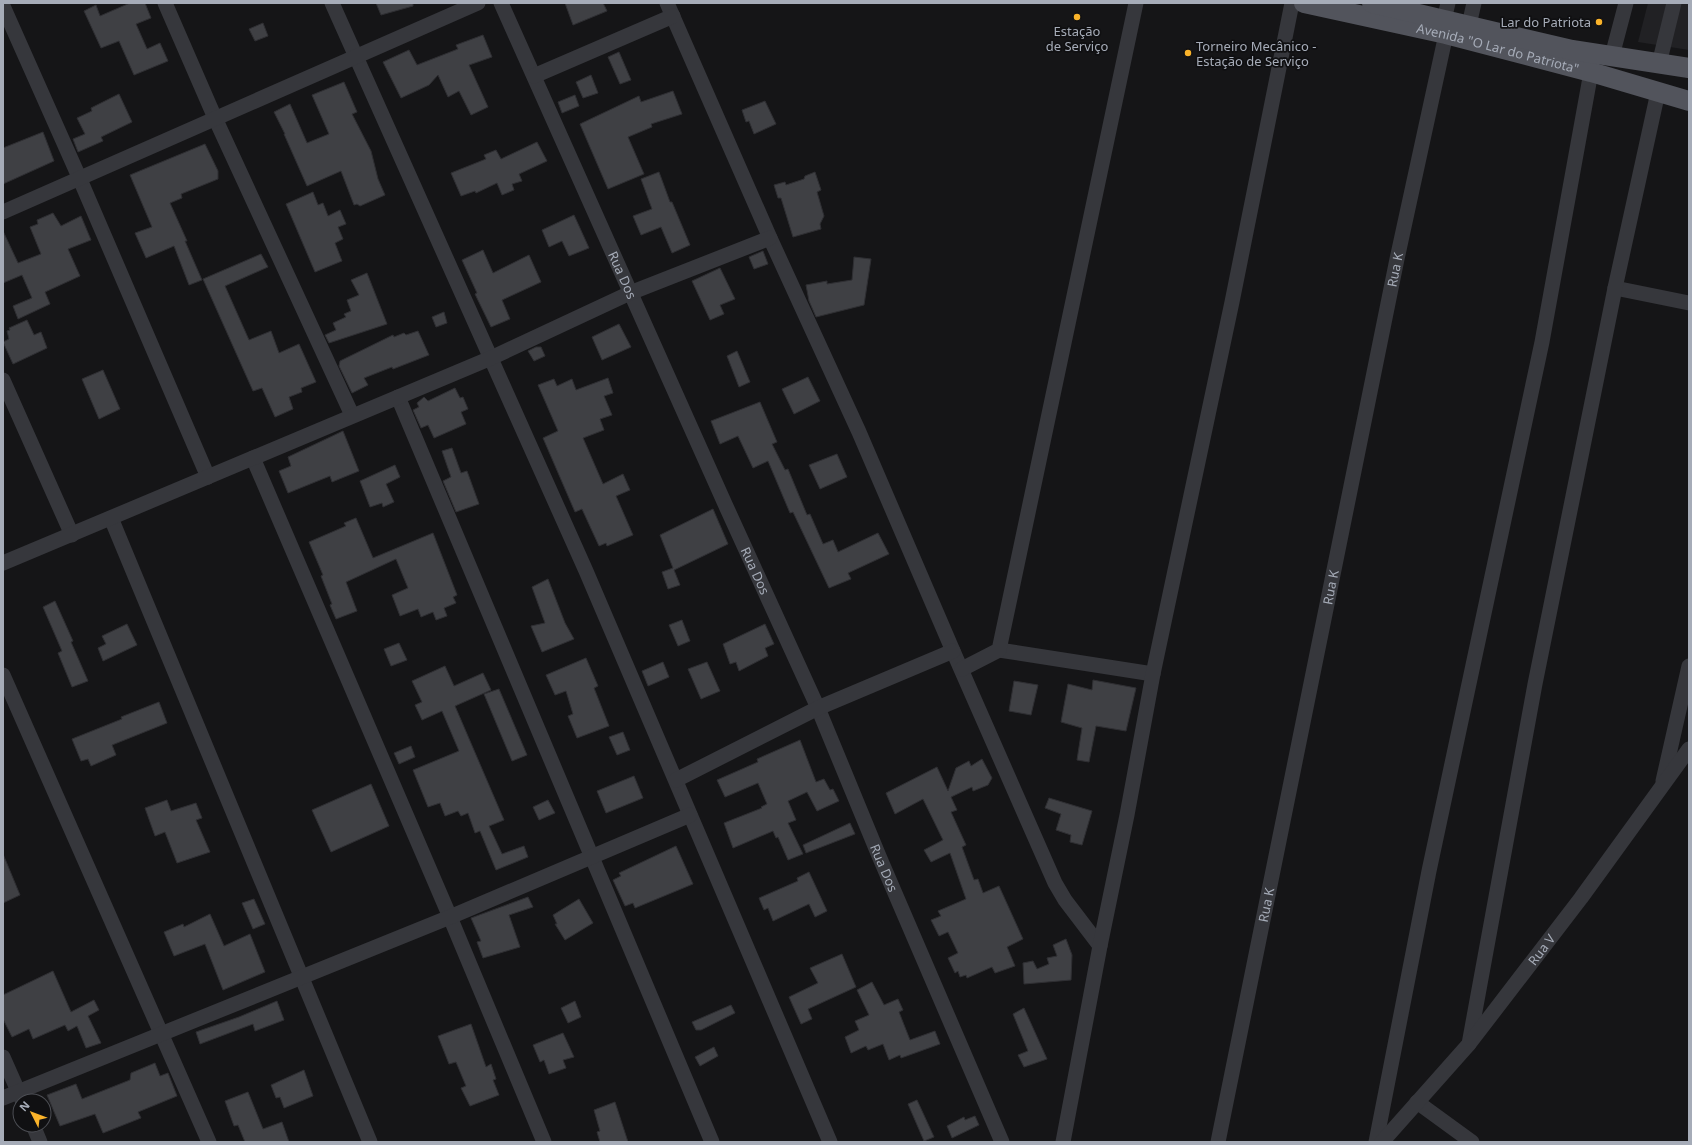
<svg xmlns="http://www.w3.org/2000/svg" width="1692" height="1145" font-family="'Noto Sans',sans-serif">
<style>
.built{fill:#212124}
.building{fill:#3f4044;stroke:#2f2f33}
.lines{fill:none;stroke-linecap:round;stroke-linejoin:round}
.minor{stroke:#36373c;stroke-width:15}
.major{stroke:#52545c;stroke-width:20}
.poi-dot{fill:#fab32a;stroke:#101012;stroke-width:1.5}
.labels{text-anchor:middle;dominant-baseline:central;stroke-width:3.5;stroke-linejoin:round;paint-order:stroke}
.poi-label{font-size:13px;fill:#a6acb8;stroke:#101012;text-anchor:end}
.street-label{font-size:13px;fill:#a6acb8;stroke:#101012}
</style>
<rect width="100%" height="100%" fill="#151517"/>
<!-- built -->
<path class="built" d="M1648,3H1689V50L1638,42Z"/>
<!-- building -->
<path class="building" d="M130,3H145L151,18L136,24L147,49L160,43L168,61L134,75L119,41L101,48L84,11L96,5L100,16Z
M376,3H413V6L381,15Z
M565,3H603L607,11L573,25Z
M263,23L268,36L255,41L249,29Z
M483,35L492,57L469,65L488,107L471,115L459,91L448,97L438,75L429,85L401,98L383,62L409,50L417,65L458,49L456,45Z
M619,52L631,80L620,84L608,57Z
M591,75L598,93L583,98L576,82Z
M344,82L357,112L352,114L371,151L378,179L385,195L360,206L357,204L354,205L341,171L307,186L284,134H285L274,112L290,104L307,143L329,134L312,95Z
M673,91L682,114L651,124L652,127L628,137L644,174L608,189L580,124L639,96L641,102Z
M119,94L132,122L101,137L103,141L78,152L73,139L85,134L77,118L92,111L91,108Z
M575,95L579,106L562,113L558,102Z
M765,101L776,124L754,134L749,121L746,122L742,110Z
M43,132L54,161L3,184V148Z
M537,142L547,161L519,174L522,181L512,184L514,190L502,195L497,183L476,193L475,191L461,196L451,173L486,159L484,155L496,150L501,159Z
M205,144L218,171V179L181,194L182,198L170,203L187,241H185L202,280L189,285L174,246L146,258L135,233L152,227L130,175Z
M659,172L670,202H672L690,245L672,253L661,227L641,235L633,216L652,209L641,179Z
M815,172L821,190L817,192L824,216L820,224L821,229L793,237L781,198H778L774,185L785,182L786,185L804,179L805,176Z
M313,192L318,205L323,203L328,216L340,210L346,224L338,227L343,239L335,243L342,261L315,272L286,204Z
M53,213L61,226L81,216L91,240L68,249L80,276L45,292L50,304L18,319L13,306L32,298L22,275L3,283V231L18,263L41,254L30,227L38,224L37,220Z
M574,215L589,248L569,256L562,241L549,247L542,230Z
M483,250L493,273L529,255L541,282L502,300L510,319L491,327L475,294L477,293L462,260Z
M763,251L768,264L754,269L749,257Z
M261,254L268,267L225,286L249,340L271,331L279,353L299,344L316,382L301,388L302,392L289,397L293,409L275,417L262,388L253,391L203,279Z
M854,257L871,259L864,305L816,317L809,301L806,285L827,281V284L852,280Z
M720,268L735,299L720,305L724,314L710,320L692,281Z
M367,273L387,324L329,343L325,335L336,330L333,323L346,317L344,314L351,311L347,300L359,295L351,280Z
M444,312L447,323L436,327L432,317Z
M27,320L34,335L41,332L47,348L13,364L3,342L9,339L7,331L10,330L9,328Z
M619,324L631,347L602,360L592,337Z
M418,331L429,355L393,369L392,367L364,378L368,385L352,393L339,366L340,361L393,335L394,337L404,333L406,335Z
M536,347H541L545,356L534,361L528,351Z
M737,351L750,382L739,387L727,356Z
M103,370L120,409L99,419L82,379Z
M808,377L820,401L794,414L782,389Z
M608,378L613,393L604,396L612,415L600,419L604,430L583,438L603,484L623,474L630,490L616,496L633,535L607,546L606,543L599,546L582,509L575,512L543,438L558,431L538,385L554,379L557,386L572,379L576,390Z
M455,388L460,398L463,397L468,409L461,412L466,424L434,438L428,425L421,428L413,410L419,407L417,403L424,397L428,401Z
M760,402L777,442L772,444L785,470L788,469L807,515L810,514L823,544L833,540L838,552L878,533L889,554L848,573L851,579L829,588L793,512L790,513L768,461L753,468L738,436L720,444L711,421Z
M343,431L359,471L332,482L330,476L288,493L279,471L291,466L288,457Z
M452,448L461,473L467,471L479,504L456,512L443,481L451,477L442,451Z
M837,454L847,477L820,489L809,465Z
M395,465L400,477L386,484L394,502L383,507L382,503L370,507L360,481Z
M713,509L728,544L674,570L680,585L668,589L662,572L673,568L660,535Z
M356,518L373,558L433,533L457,595L453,597L456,603L444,608L447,616L436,620L433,612L421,617L418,609L400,616L392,595L408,588L396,559L346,582L357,611L336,619L330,605L332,604L321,576L323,575L309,542L346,526L344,523Z
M548,579L565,623L574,639L542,652L531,626L545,623L532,587Z
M55,601L73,641L71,642L88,681L72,687L58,653L62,651L43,607Z
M682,620L690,641L678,646L669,625Z
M127,624L137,645L103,661L98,648L106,644L102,636Z
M765,624L774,644L765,648L768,656L739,671L736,662L730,664L723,644Z
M399,643L407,660L391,666L384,649Z
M586,658L598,686L594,688L609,726L577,738L568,716L573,714L566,691L555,695L546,675Z
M663,662L669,677L648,686L642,671Z
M707,662L720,691L701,699L688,669Z
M445,666L454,686L483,673L491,690L455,706L504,820L489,826L502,854L524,846L528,857L496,870L480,831L475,833L468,813L461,816L458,811L445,816L440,803L428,807L413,770L459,751L442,711L422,720L415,705L422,702L412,681Z
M1093,680L1136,688L1126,731L1096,726L1089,762L1077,760L1082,728L1061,722L1068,684L1092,690Z
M1014,681L1038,685L1031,715L1009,711Z
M499,689L527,755L512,761L484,694Z
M159,702L167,723L112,745L116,755L91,766L88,759L81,761L72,739L122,719L121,717Z
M623,732L630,750L617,755L609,737Z
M800,740L816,782L824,779L830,790L833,789L839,801L817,811L807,792L788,801L796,820L788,823L803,854L788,860L778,837L776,838L773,831L733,848L724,823L762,808L761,807L767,804L758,783L725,797L717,780L758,762L757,759Z
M411,746L415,757L399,764L394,753Z
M982,759L992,778L988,785L973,791L972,787L951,797L957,810L951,812L966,845L962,847L974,880L978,879L983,893L999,886L1023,939L1007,947L1015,966L995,973L992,967L967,978L966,975L960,977L958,971L955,973L948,958L958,953L948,932L939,936L931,920L941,916L938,911L966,899L950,853L931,862L924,850L943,840L923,799L895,814L886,793L937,767L948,791L956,768L969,761L971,766Z
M634,776L643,798L606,813L597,791Z
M371,784L389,826L331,852L312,810Z
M1049,798L1092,811L1082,845L1070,842L1071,835L1056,830L1061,814L1045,808Z
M167,800L171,811L196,803L202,818L196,820L210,852L177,863L165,832L155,836L145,808Z
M548,800L555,813L539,820L533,807Z
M850,823L855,834L806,853L803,845Z
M676,846L693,884L635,908L633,903L625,906L613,880L621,876L619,873Z
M3,854L20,895L3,903Z
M809,872L827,911L815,917L809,904L773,921L768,908L764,910L759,898L798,881L797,878Z
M528,897L533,907L509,915L520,947L483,958L477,942L481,941L471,918Z
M254,899L265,924L253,929L242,903Z
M579,899L593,923L565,940L555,924H557L553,915Z
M210,914L224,946L250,934L265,972L223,990L205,944L174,956L164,932L183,924L184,927Z
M1066,939L1072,955L1071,980L1024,984L1023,963L1033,961L1037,969L1049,964L1047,958L1057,956L1053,945Z
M842,954L856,987L808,1009L812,1019L801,1024L789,997L818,983L810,968Z
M53,971L71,1012L94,1000L99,1010L88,1016L101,1043L86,1048L77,1026L68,1031L65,1025L33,1039L29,1029L12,1037L3,1019V995Z
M872,982L884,1005L898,999L903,1010L899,1012L910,1040L935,1031L940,1044L901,1058L900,1055L889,1060L883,1044L868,1050L866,1046L851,1053L845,1037L859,1030L855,1021L869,1015L857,990Z
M277,1001L284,1020L255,1031L253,1024L200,1044L196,1032L239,1017Z
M575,1001L581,1017L568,1023L561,1008Z
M731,1005L735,1013L701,1030H696L692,1022Z
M1024,1008L1047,1059L1024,1067L1018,1055L1028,1051L1013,1014Z
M471,1024L486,1067L491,1064L496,1079L493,1080L499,1095L470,1106L461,1088L466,1086L456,1062L449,1064L438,1036Z
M563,1033L574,1057L563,1060L566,1068L549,1074L544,1060L540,1062L533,1045Z
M714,1047L718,1056L700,1066L695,1057Z
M155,1063L160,1076L168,1073L177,1096L138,1112L141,1118L103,1133L95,1114L60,1126L47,1095L76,1084L82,1099L130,1080L131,1073Z
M304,1070L313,1096L284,1108L280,1097L276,1098L271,1085Z
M248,1092L263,1129L282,1122L289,1142H245L238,1125L234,1126L225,1101Z
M917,1100L934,1137L924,1141L908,1104Z
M615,1102L628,1142H600L597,1132L600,1131L594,1110Z
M975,1116L979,1125L952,1138L947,1126L964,1117L965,1120Z"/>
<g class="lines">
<!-- minor -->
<g class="minor">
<path d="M165,3L215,118L352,415"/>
<path d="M332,3L586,571L830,1142"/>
<path id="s1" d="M501,3L725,504L818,708L879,856L1002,1142"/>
<path d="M667,3L770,238L859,432L953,651L1055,883L1065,900L1100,946"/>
<path d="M3,6L79,177L208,477"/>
<path d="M1444,20L1448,3"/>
<path d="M1469,25L1474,3"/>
<path d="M1612,56L1626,3"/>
<path d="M1659,64L1674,3"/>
<path d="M534,76L673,16"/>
<path d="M3,212L478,3"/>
<path d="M1615,288L1689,303"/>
<path d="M3,380L72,535"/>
<path d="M398,397L712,1142"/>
<path d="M253,458L450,917L544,1142"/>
<path d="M111,518L370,1142"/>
<path d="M3,563L491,358L630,293L770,238"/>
<path d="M999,650L1153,674"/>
<path d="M962,669L999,650L1136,3"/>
<path d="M3,675L209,1142"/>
<path d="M676,780L818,708L953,651"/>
<path d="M1663,781L1689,666"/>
<path d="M1469,1044L1535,684L1615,288L1658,92"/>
<path d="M3,1057L22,1100"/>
<path d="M3,1098L450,917L690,815"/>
<path d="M1417,1102L1472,1142"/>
<path d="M33,1125L40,1142"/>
<path d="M1063,1142L1100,946L1127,815L1153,674L1232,302L1292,3"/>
<path id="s2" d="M1218,1142L1397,259L1446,34"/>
<path d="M1376,1142L1429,871L1542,342L1591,72"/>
<path id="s3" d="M1382,1142L1469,1044L1581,898L1689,749"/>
</g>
<!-- major -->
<g class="major">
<path id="s4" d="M1304,3L1446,34L1591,72L1689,101"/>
<path d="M1372,3L1572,50L1689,68"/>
</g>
</g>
<!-- markers -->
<g class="poi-dot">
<circle cx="1077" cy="17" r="4"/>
<circle cx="1599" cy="22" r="4"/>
<circle cx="1188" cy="53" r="4"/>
</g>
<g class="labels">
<!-- poi labels -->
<g class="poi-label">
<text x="1591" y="22">Lar do Patriota</text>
<text x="1077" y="31" text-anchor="middle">Estação<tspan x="1077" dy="15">de Serviço</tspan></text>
<text x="1196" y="46" text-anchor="start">Torneiro Mecânico -<tspan x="1196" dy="15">Estação de Serviço</tspan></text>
</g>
<!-- street labels -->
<g class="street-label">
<text stroke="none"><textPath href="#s4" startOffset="199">Avenida "O Lar do Patriota"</textPath></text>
<text stroke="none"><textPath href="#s2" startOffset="890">Rua K</textPath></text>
<text stroke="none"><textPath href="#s1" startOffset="298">Rua Dos</textPath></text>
<text stroke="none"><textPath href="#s1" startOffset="622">Rua Dos</textPath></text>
<text stroke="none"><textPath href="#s2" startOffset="566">Rua K</textPath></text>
<text stroke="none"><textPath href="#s1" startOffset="946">Rua Dos</textPath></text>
<text stroke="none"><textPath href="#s2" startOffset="242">Rua K</textPath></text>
<text stroke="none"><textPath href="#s3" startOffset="250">Rua V</textPath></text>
</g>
</g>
<!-- border -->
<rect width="1692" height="1145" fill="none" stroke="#a6acb8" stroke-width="8"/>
<!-- north arrow -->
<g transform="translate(32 1113) rotate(312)"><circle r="19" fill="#101012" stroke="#4c4e54"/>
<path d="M0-3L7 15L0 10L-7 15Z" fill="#fab32a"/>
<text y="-6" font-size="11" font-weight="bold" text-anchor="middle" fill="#a6acb8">N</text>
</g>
</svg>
